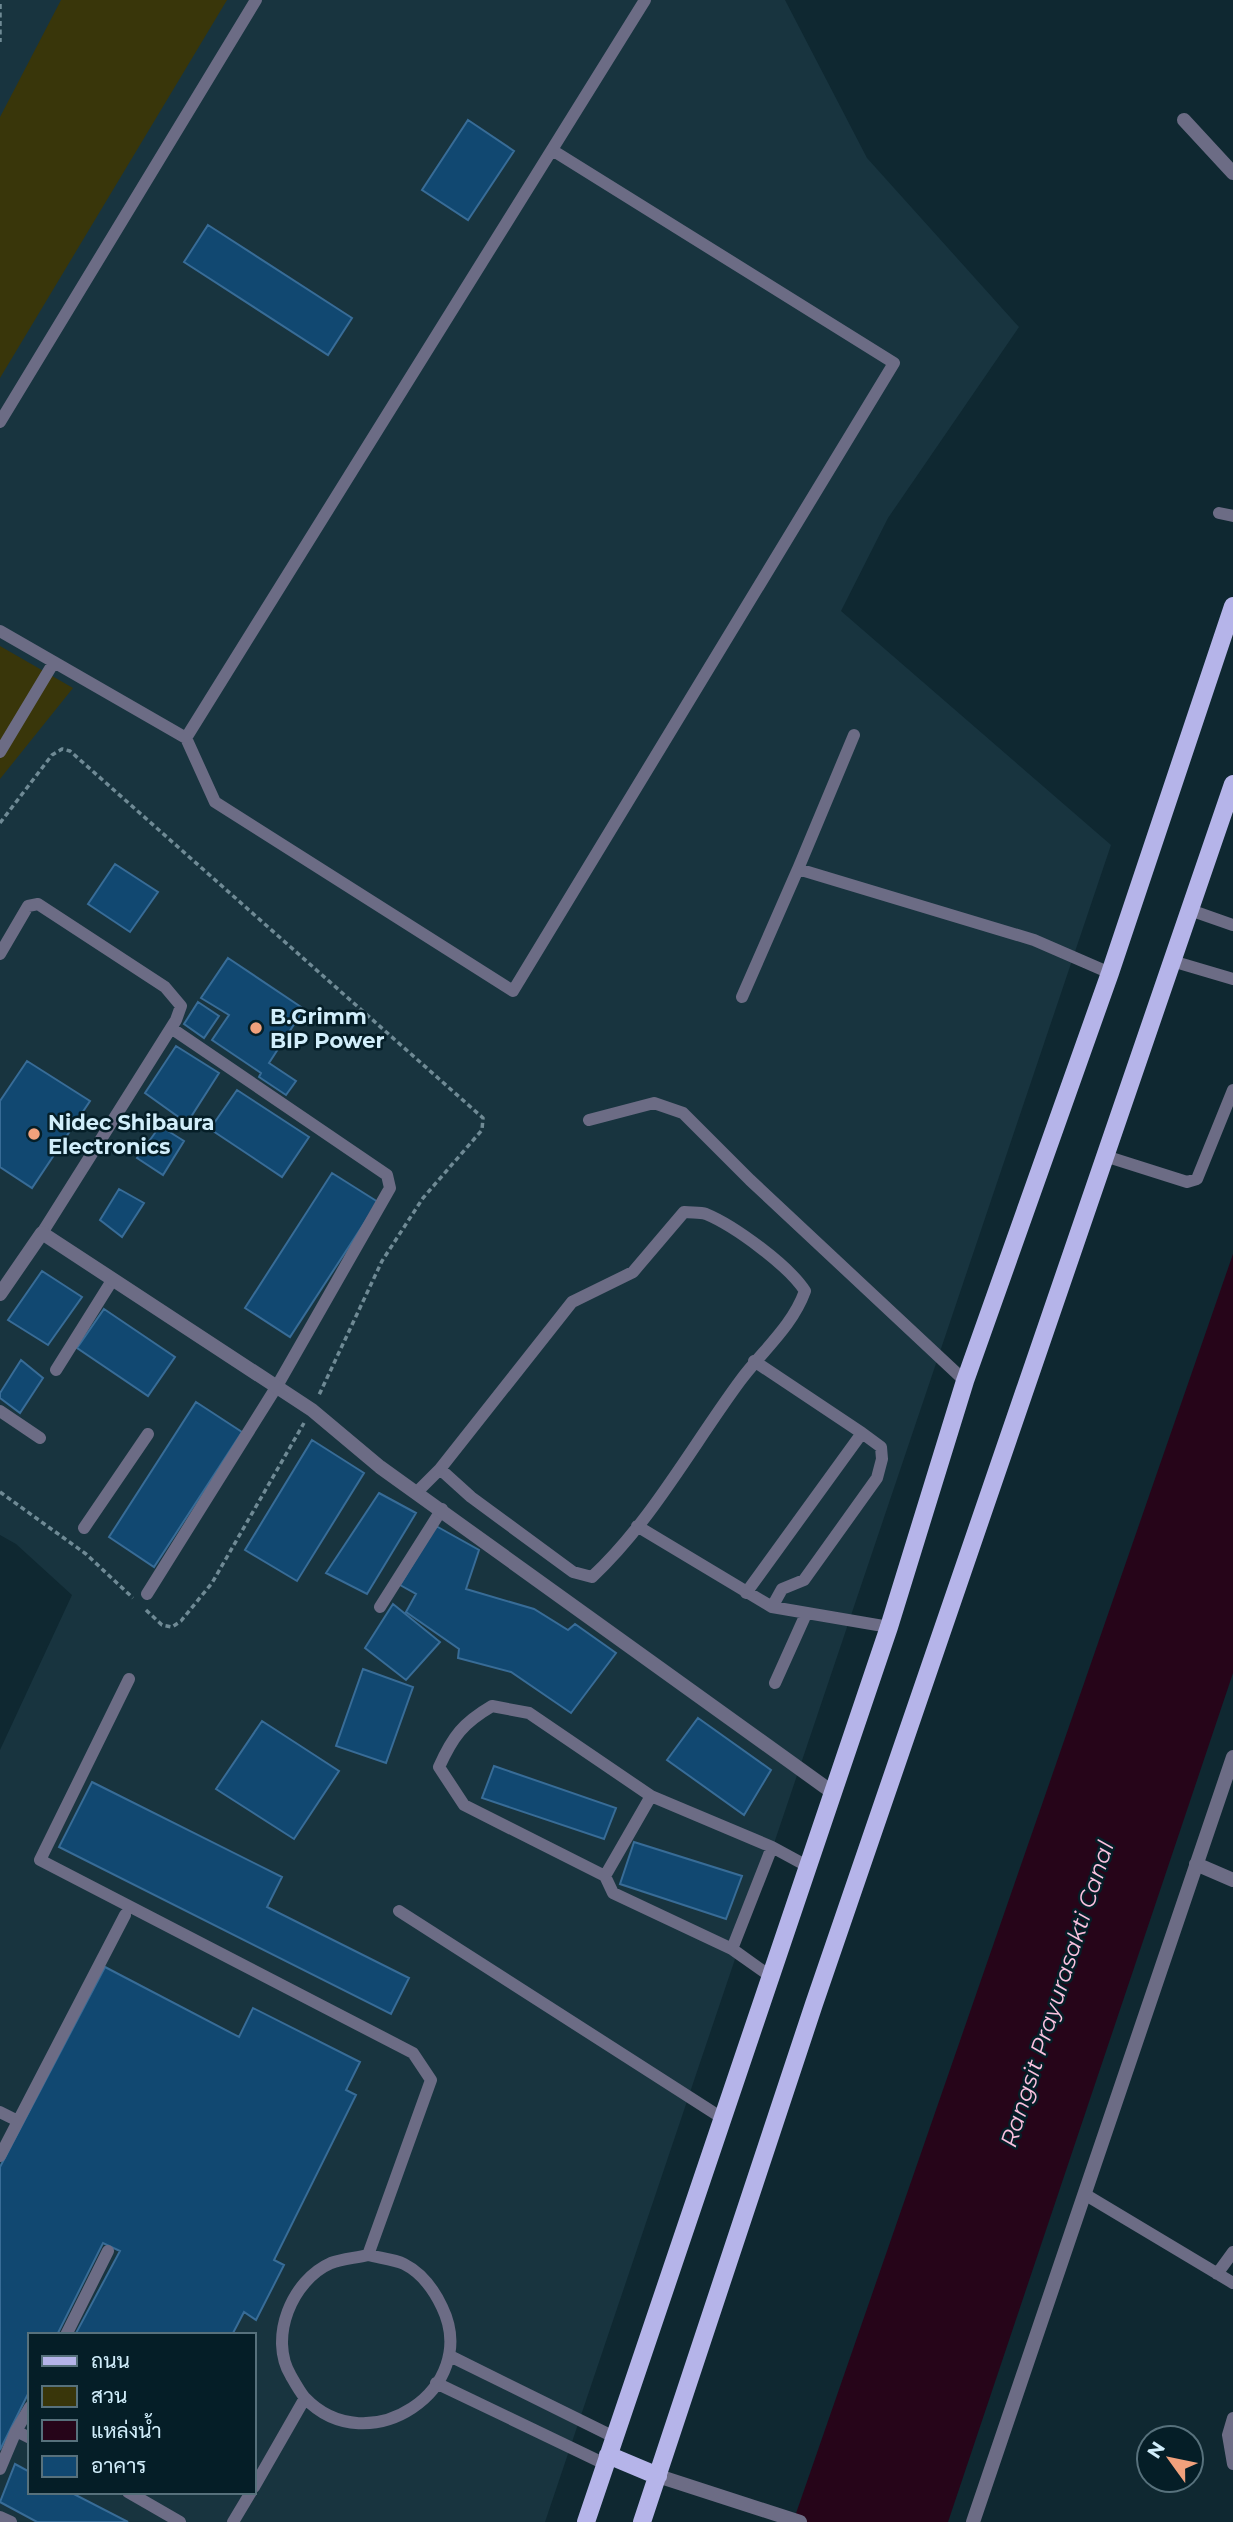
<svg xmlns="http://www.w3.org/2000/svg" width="1233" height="2522" font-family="Montserrat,Sarabun,sans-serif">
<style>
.built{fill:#18343f;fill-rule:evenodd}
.green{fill:#39360a}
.water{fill:#260519}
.building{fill:#114871;stroke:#386c97;stroke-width:2}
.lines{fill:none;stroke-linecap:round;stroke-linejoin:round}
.path{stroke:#6f8a95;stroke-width:3.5;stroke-dasharray:5 3.5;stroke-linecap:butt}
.lane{stroke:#6c6c85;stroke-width:12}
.street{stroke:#6c6c85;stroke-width:14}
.primary{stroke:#b5b4e9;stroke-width:18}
.poi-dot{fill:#f1a17c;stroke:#051e27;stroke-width:2.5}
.labels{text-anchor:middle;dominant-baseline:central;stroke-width:5;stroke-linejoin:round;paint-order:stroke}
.poi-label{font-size:21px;font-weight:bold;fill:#d1eefb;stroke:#051e27;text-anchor:start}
.water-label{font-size:23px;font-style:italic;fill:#fbc2e0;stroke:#051e27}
</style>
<rect width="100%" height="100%" fill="#0f2831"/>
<!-- built -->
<path class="built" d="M0,0H785L867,158L1019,327L888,518L841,611L1111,845L545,2522H0V1750L72,1595L16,1544L0,1535ZM30,2335H254V2492H30Z"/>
<!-- green -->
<path class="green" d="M61,0H227L0,378V117Z
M0,646L73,688L0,779Z"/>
<!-- water -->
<path class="water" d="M1233,1254V1673L948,2522H793Z"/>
<!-- building -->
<path class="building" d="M468,120L514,151L468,220L422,190Z
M208,225L352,318L328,355L184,262Z
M115,864L158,892L130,932L88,904Z
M228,958L304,1009L269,1063L296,1081L286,1095L259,1077L261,1073L212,1040L229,1015L201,998Z
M198,1002L219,1016L204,1038L184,1024Z
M176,1046L219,1073L187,1123L145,1093Z
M27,1061L90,1101L32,1188L0,1167V1101Z
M237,1090L309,1137L282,1177L210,1129Z
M160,1126L184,1141L163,1175L137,1158Z
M332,1173L378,1202L290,1337L245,1308Z
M119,1189L144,1203L122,1237L100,1220Z
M42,1271L82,1297L48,1345L8,1320Z
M104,1309L175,1357L148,1396L77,1348Z
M21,1360L43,1378L20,1413L0,1398V1393Z
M196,1402L242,1432L154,1567L109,1537Z
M312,1440L364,1473L297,1581L245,1550Z
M379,1493L416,1513L367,1594L326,1573Z
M436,1526L479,1550L466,1589L534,1609L568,1630L575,1624L616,1653L571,1713L511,1672L458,1658L459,1649L406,1612L416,1594L400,1585Z
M393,1604L440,1642L406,1680L365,1648Z
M363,1669L413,1687L386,1763L336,1746Z
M698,1718L771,1770L744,1815L667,1760Z
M262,1721L339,1771L294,1839L216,1789Z
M494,1766L616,1808L604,1839L482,1798Z
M92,1782L282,1877L267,1907L409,1978L391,2014L59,1847Z
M634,1842L742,1876L726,1919L620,1884Z
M105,1967L239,2037L253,2008L360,2062L346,2090L356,2095L274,2260L284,2265L256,2320L244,2312L232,2335H75L120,2251L103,2243L57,2335H30V2390L0,2450V2167Z
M15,2464L30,2472V2492H70L128,2522H37L0,2502Z"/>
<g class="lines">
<!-- path -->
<path class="path" d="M0,4V42
M0,823L52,755L62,749L70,751L483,1118L482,1130L423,1198L382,1261L319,1395
M0,1492L86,1554L133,1598
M146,1610L162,1625L172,1627L181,1621L212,1583L304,1423"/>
<!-- lane -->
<path class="lane" d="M0,422L256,0
M1219,513L1233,516
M0,631L186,738L645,0
M186,738L215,802L513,991L894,363L552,150
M0,752L54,662
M798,869L854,735
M1190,910L1233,925
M0,954L28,906L38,904L165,987L181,1006L176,1020L42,1233
M1172,961L1233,979
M742,997L798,869L1034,940L1110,973
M589,1120L654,1103L683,1113L750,1180L965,1381
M1105,1156L1187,1182L1197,1179L1233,1090
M56,1370L113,1279
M0,1411L40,1438
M417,1492L440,1469L572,1302L633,1272L684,1212C692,1213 700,1212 706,1214C735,1226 789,1266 805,1291C792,1327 762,1351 740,1381C692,1446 651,1522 592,1577L573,1572L471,1497L440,1469
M637,1526L772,1607L889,1627
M84,1528L148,1434
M746,1593L862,1433L754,1361
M147,1594L277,1386L390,1188L387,1175L171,1028
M380,1607L442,1509
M772,1607L782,1589L804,1580L877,1478L882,1459L881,1447L862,1433
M129,1679L40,1860L413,2053L431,2080L368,2255
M775,1683L806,1614
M605,1876L464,1805L439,1767C453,1736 463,1723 492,1706L529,1713L651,1796
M399,1911L722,2118
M732,1949L772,1847
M770,1976L732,1949L613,1893L605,1876L651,1796L772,1847L807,1866
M0,2112L18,2121
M0,2156L125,1915
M1086,2195L1233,2283
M368,2255C379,2258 394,2259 404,2264C422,2273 434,2290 442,2307C482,2389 368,2464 305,2398C300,2392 295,2383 291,2376C268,2338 292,2280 331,2263C342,2259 356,2258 368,2255Z
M1217,2274L1233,2252
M66,2335L108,2251
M450,2356L614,2437
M436,2383L605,2464
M1233,2418L1228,2435L1233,2464
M16,2431L30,2407
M0,2469L16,2431L30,2438
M254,2487L305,2398
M128,2492L180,2522
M0,2517L11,2522
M233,2522L251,2492"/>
<!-- street -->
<path class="street" d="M1184,120L1233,173
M0,1294L42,1233L312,1410L380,1467L832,1792
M1196,1864L1233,1880
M658,2476L800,2522
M973,2522L1233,1757"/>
<!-- primary -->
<path class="primary" d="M608,2455L658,2476
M586,2522L889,1627L965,1381L1110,973L1233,606
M642,2522L814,2004L1233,784"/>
</g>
<!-- markers -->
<g class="poi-dot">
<circle cx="256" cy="1028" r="7"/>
<circle cx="34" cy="1134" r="7"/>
</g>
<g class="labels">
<!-- poi labels -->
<g class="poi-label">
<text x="270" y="1016">B.Grimm<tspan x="270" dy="24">BIP Power</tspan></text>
<text x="48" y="1122">Nidec Shibaura<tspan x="48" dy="24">Electronics</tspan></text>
</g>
<!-- water labels -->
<g class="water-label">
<text transform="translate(1057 1994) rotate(-72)">Rangsit Prayurasakti Canal</text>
</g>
</g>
<!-- legend -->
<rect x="28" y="2333" width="228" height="161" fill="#051e27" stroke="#57717c" stroke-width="2"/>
<rect x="42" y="2356" width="35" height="10" fill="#b5b4e9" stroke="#57717c" stroke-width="2"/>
<text x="91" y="2368" font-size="21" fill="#d1eefb">ถนน</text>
<rect x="42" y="2386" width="35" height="21" fill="#39360a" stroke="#57717c" stroke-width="2"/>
<text x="91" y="2403" font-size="21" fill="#d1eefb">สวน</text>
<rect x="42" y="2420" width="35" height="21" fill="#260519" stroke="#57717c" stroke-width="2"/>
<text x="91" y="2438" font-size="21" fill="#d1eefb">แหล่งน้ำ</text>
<rect x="42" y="2456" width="35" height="21" fill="#114871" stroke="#57717c" stroke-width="2"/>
<text x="91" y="2473" font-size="21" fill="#d1eefb">อาคาร</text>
<!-- north arrow -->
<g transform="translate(1170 2459) rotate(303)"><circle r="33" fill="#051e27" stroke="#57717c" stroke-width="2"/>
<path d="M0-5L12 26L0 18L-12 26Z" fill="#f1a17c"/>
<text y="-10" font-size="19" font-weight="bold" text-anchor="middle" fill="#d1eefb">N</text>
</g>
</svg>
